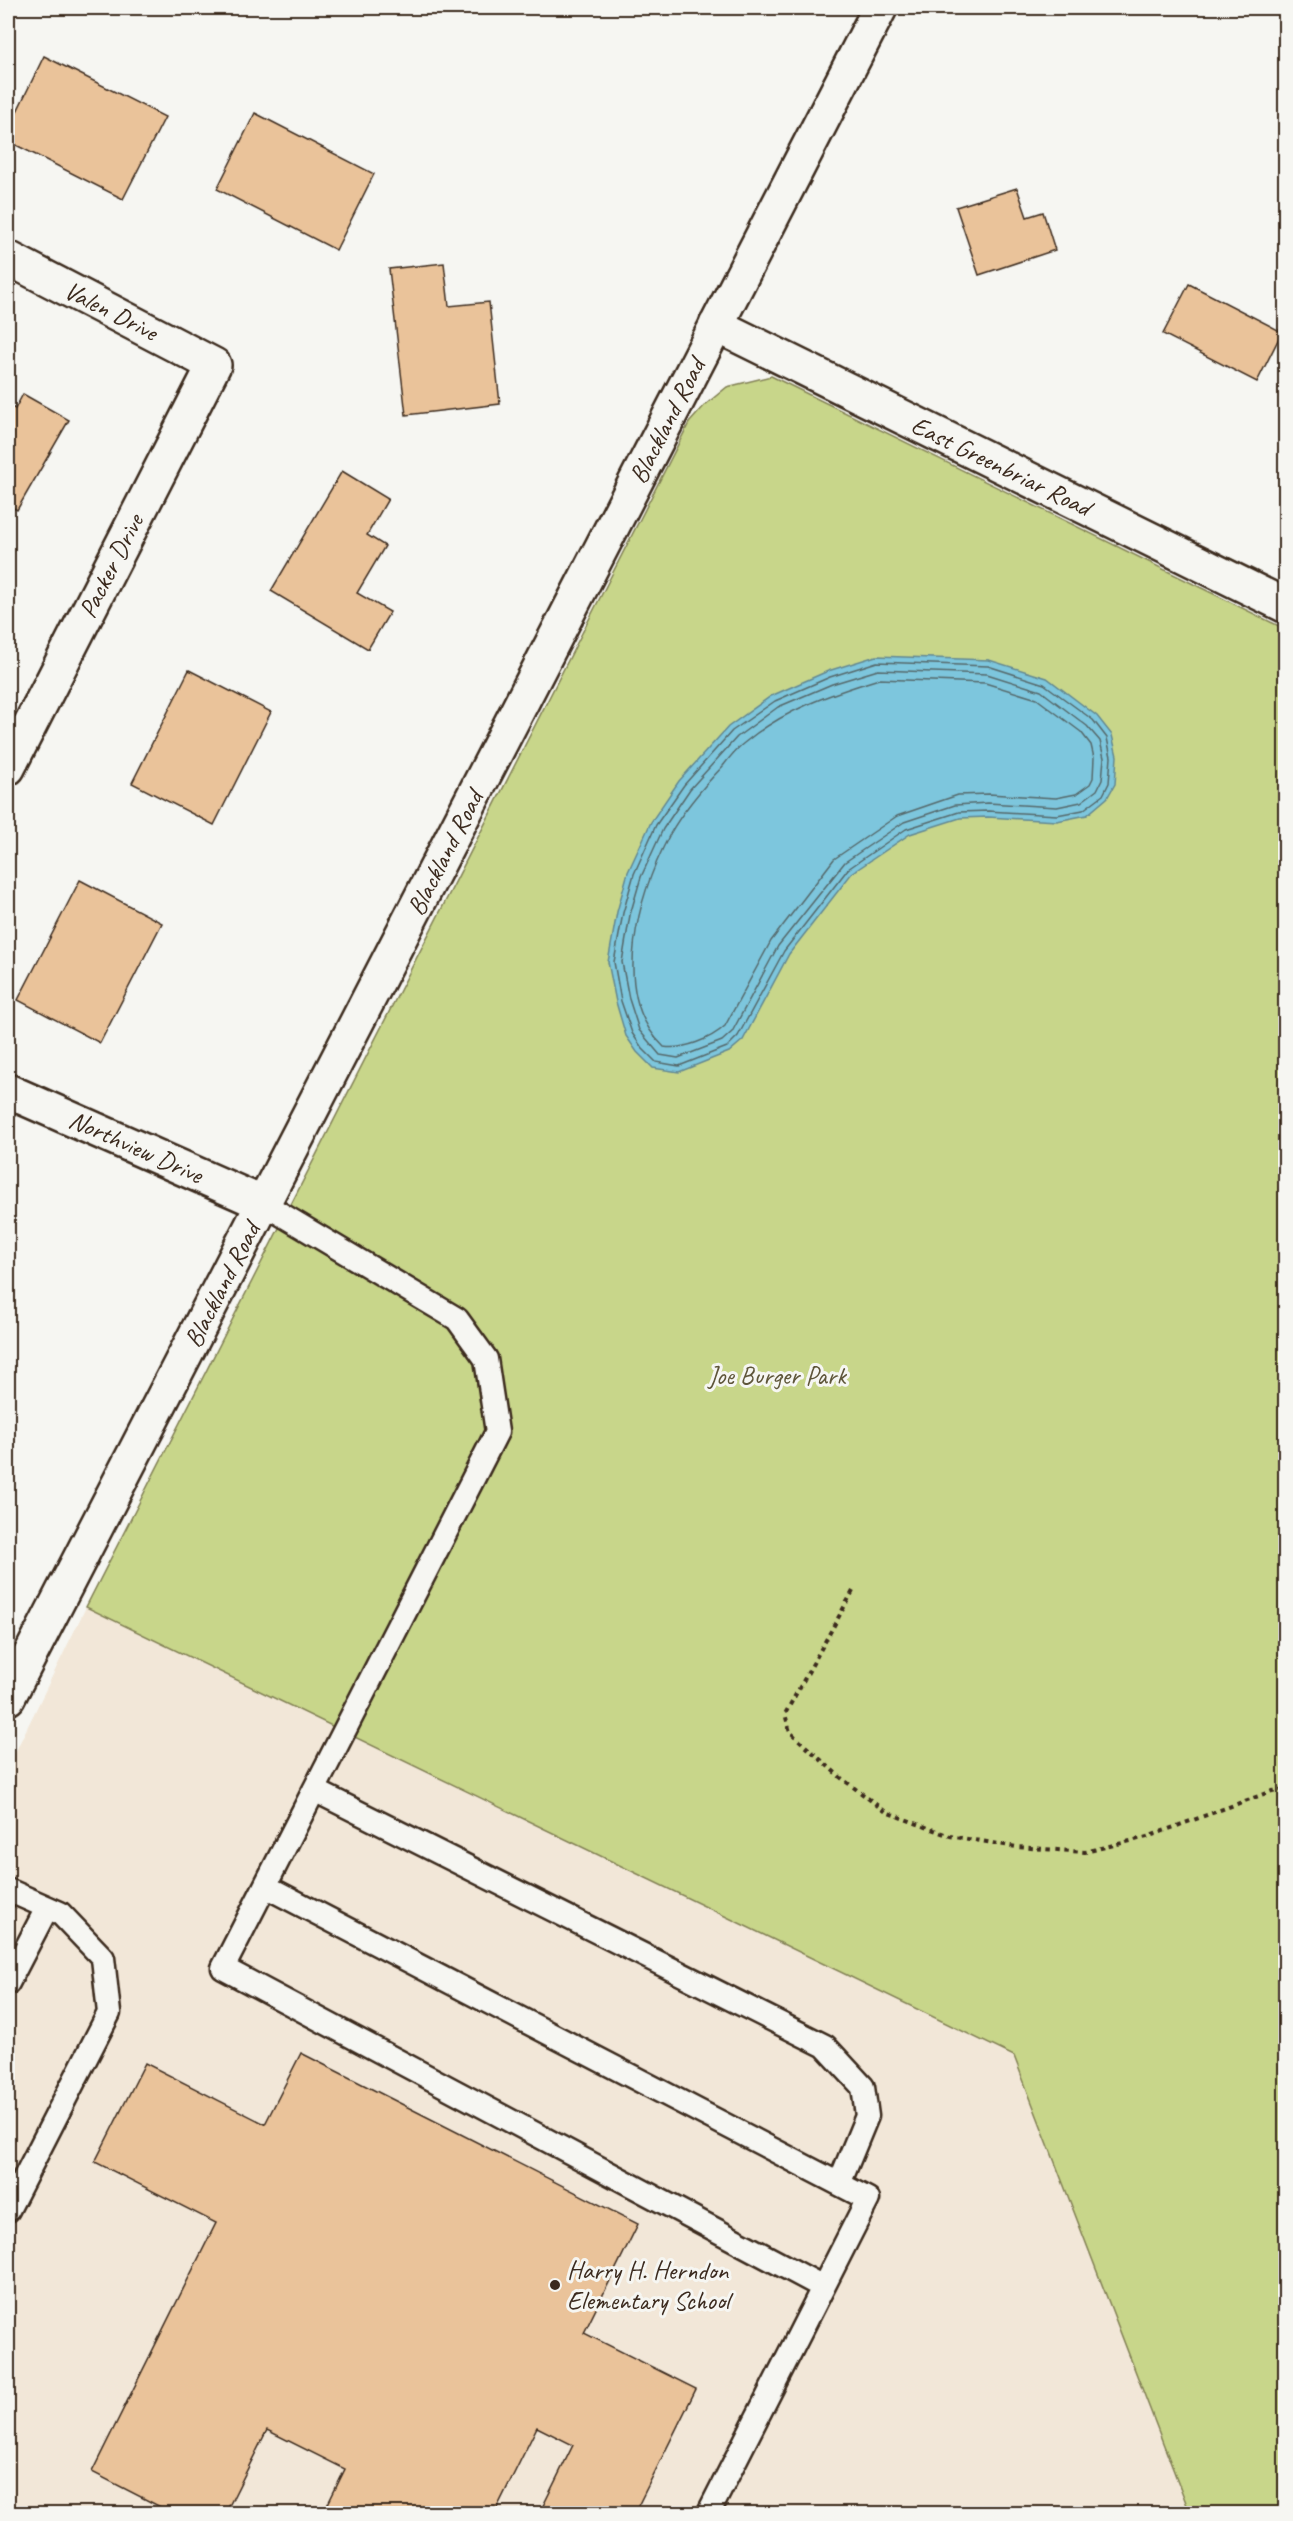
<svg xmlns="http://www.w3.org/2000/svg" width="1293" height="2521" font-family="Caveat,sans-serif">
<style>
.built{fill:#f2e7d8}
.green{fill:#c8d68a;stroke:#828054;stroke-width:1.5}
.water{fill:#7dc6dd;stroke:#638891;stroke-width:1.5}
.lines{fill:none;stroke-linecap:round;stroke-linejoin:round}
.shore{stroke:#55686a;stroke-width:1.5}
.building{fill:#eac39a;stroke:#3b2a1e;stroke-width:1.5}
.service-casing{stroke:#3b2a1e;stroke-width:27}
.minor-casing{stroke:#3b2a1e;stroke-width:38}
.tertiary-casing{stroke:#3b2a1e;stroke-width:38}
.path{stroke:#3b2a1e;stroke-width:4;stroke-dasharray:4.5 4.5;stroke-linecap:butt}
.service{stroke:#f6f6f2;stroke-width:22}
.minor{stroke:#f6f6f2;stroke-width:33}
.tertiary{stroke:#f6f6f2;stroke-width:33}
.poi-dot{fill:#3b2a1e;stroke:#f6f6f2;stroke-width:2}
.labels{text-anchor:middle;dominant-baseline:central;stroke-width:6;stroke-linejoin:round;paint-order:stroke}
.street-label{font-size:26px;fill:#3b2a1e;stroke:#f6f6f2}
.park-label{font-size:26px;fill:#5e5539;stroke:#f6f6f2}
.poi-label{font-size:26px;fill:#3b2a1e;stroke:#f6f6f2;text-anchor:start}
</style>
<rect width="100%" height="100%" fill="#f6f6f2"/>
<filter id="ink" filterUnits="userSpaceOnUse"><feTurbulence type="fractalNoise" baseFrequency=".0167" numOctaves="2"/><feDisplacementMap in="SourceGraphic" scale="12" xChannelSelector="R" yChannelSelector="G"/><feConvolveMatrix kernelMatrix="1 2 1 2 8 2 1 2 1" color-interpolation-filters="sRGB"/></filter>
<g filter="url(#ink)">
<!-- built -->
<path class="built" d="M86,1607L1014,2056L1190,2513H8V1767Z"/>
<!-- green -->
<path class="green" d="M771,376L1285,629V2513H1190L1014,2056L86,1607L689,423L705,405L727,387Z"/>
<!-- water -->
<path class="water" d="M876,656L989,660L1047,678L1097,716L1112,735L1117,756L1115,784L1107,798L1087,815L1057,821L988,817L960,818L910,834L852,873L789,954L743,1040L729,1052L679,1072L653,1068L637,1052L626,1036L616,1002L608,962L617,912L628,872L651,822L679,781L728,727L771,696L828,671Z"/>
<g class="lines">
<!-- shore -->
<path class="shore" d="M877,662L988,666L1044,684L1093,720L1107,738L1111,757L1109,783L1103,795L1083,810L1057,815L988,811L959,812L906,829L848,869L784,951L738,1036L727,1047L679,1066L656,1062L642,1048L632,1033L621,1001L614,962L623,913L634,874L656,825L684,785L732,731L775,701L830,677Z
M878,670L987,674L1041,691L1087,726L1100,741L1104,758L1102,780L1097,790L1081,802L1057,807L988,803L955,805L904,822L845,862L778,946L732,1032L722,1041L678,1058L660,1055L639,1030L629,999L622,962L630,915L641,877L663,829L690,789L737,737L778,707L832,684Z
M879,679L985,683L1037,699L1081,732L1091,745L1094,758L1093,778L1090,784L1076,794L1056,798L989,794L958,795L897,816L834,859L771,941L725,1026C711,1039 683,1050 664,1047C608,994 639,893 670,834C684,809 703,787 723,766C729,758 736,749 744,743C784,710 830,694 879,679Z"/>
</g>
<!-- building -->
<path class="building" d="M44,56L165,117L123,199L8,141V130Z
M255,113L374,174L336,250L217,189Z
M1017,188L1027,217L1043,212L1055,250L979,275L956,207Z
M444,263L449,306L489,302L500,404L406,415L389,269Z
M1189,284L1282,332L1257,382L1163,334Z
M23,394L69,420L17,510L8,505V405L15,409Z
M342,471L388,499L367,535L385,546L357,593L390,612L368,649L271,591Z
M189,670L271,712L214,825L132,783Z
M80,880L162,923L100,1043L18,1000Z
M301,2053L638,2224L584,2333L696,2389L634,2514H539L573,2445L537,2427L494,2514H323L345,2469L267,2430L225,2514H174L92,2472L216,2223L95,2162L145,2063L265,2124Z"/>
<g class="lines">
<!-- service casing -->
<g class="service-casing">
<path id="service" d="M264,1204L457,1319L486,1359L497,1432L265,1886L868,2199L708,2514
M314,1790L825,2046L863,2087L867,2116L839,2184
M265,1886L223,1968L823,2287
M8,1890L60,1913L103,1958L109,2013L8,2210
M8,1983L47,1908"/>
</g>
<!-- minor casing -->
<g class="minor-casing">
<path id="minor" d="M8,258L214,365L8,768
M8,1091L264,1204"/>
</g>
<!-- tertiary casing -->
<g class="tertiary-casing">
<path id="tertiary" d="M716,325L1286,606
M8,1698L880,8"/>
</g>
<!-- path -->
<path class="path" d="M853,1591L785,1714L790,1732L840,1777L886,1812L950,1836L1017,1847L1085,1852L1147,1837L1272,1791L1286,1789"/>
<!-- service -->
<use href="#service" class="service"/>
<!-- minor -->
<use href="#minor" class="minor"/>
<!-- tertiary -->
<use href="#tertiary" class="tertiary"/>
</g>
</g>
<!-- markers -->
<circle class="poi-dot" cx="555" cy="2285" r="6"/>
<g class="labels">
<!-- street labels -->
<g class="street-label">
<text transform="translate(111 311) rotate(27)">Valen Drive</text>
<text transform="translate(667 421) rotate(-63)">Blackland Road</text>
<text transform="translate(1001 466) rotate(26)">East Greenbriar Road</text>
<text transform="translate(111 566) rotate(-63)">Packer Drive</text>
<text transform="translate(445 853) rotate(-63)">Blackland Road</text>
<text transform="translate(136 1147) rotate(24)">Northview Drive</text>
<text transform="translate(222 1285) rotate(-63)">Blackland Road</text>
</g>
<!-- park labels -->
<g class="park-label">
<text x="777" y="1375">Joe Burger Park</text>
</g>
<!-- poi labels -->
<g class="poi-label">
<text x="567" y="2270">Harry H. Herndon<tspan x="567" dy="30">Elementary School</tspan></text>
</g>
</g>
<!-- margin -->
<rect width="1293" height="2521" fill="none" stroke="#f6f6f2" stroke-width="30"/>
<rect x="15" y="15" width="1263" height="2491" fill="none" stroke="#3b2a1e" stroke-width="2" filter="url(#ink)"/>
</svg>
